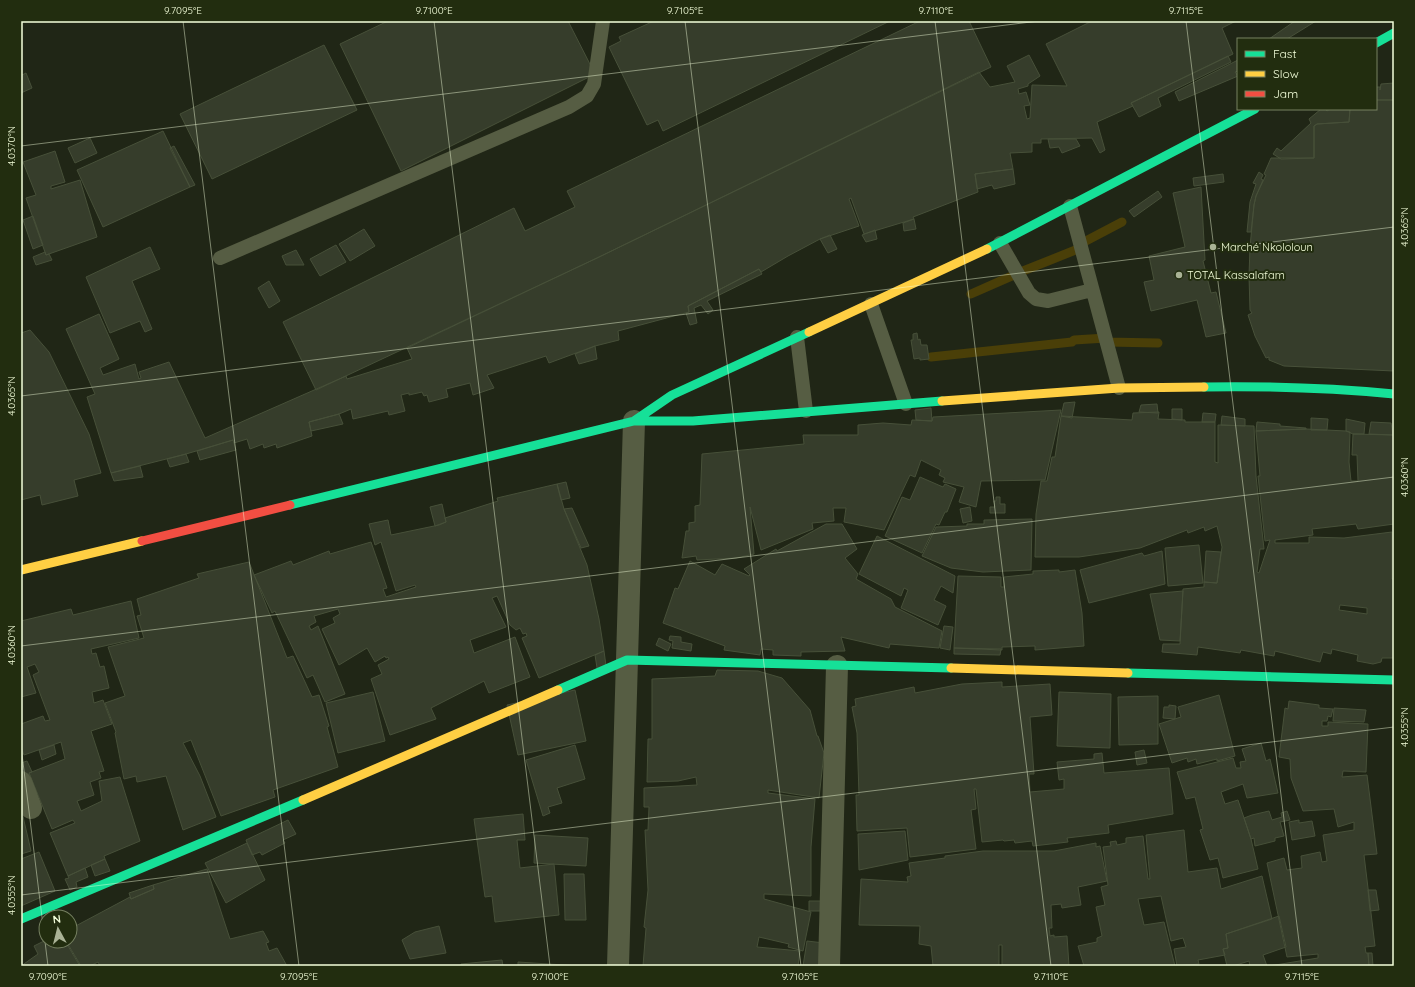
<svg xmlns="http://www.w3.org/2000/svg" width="1415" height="987" font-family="Quicksand,sans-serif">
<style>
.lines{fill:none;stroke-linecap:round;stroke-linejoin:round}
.stream{stroke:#4a3f08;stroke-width:9}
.building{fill:#363d2b;stroke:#475039;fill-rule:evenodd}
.lane{stroke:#565d43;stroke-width:14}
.street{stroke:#565d43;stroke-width:22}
.fast{stroke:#16e098;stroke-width:9}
.slow{stroke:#ffcf43;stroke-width:9}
.jam{stroke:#f24e42;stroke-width:9}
.ticks{fill:none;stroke:#f4ffdb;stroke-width:1;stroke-opacity:0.45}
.poi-dot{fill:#aab396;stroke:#222d0f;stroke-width:1.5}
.labels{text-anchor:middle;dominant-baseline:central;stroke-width:4;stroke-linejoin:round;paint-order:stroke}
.poi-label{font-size:11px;fill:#f4ffdb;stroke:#222d0f;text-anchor:start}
.neatline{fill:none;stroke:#f4ffdb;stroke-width:1.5}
.ticks-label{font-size:10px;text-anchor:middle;fill:#f4ffdb}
</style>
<rect width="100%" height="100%" fill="#202616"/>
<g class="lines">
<!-- stream -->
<path class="stream" d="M971,294L1023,271L1083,247L1082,243L1122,222
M931,357L1072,342L1074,340L1106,338L1107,342L1158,343"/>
</g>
<!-- building -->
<path class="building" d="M388,21H568L595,74L401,171L340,44Z
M654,21H890L663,131L658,120L647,125L609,47L621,41L619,37Z
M920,21H969L991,67L597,258L316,390L283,322L514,208L525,231L575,207L567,191Z
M1092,21H1236L1222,28L1233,54L1131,103L1133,106L1097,122L1105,150L1100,153L1092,138L1041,139V143H1032V152L1010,153L1013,169L975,174L978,192L913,217L914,219L864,234L851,198L849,199L859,226L820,239L788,256L761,272L759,269L688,306L689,312L618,331L619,340L595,346L549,363L546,356L487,375L494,388L473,395L470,383L446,389L448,397L429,402L427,395L424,396L422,392L409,395V393L401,395L405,411L389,415L388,411L353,419L351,409L339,414L309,422L312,436L277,448L276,444L264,448L263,444L250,449L247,439L234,443L233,440L186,454L111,473L87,397L95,394L66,329L99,314L119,359L100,368L103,375L135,364L139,379L141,378L139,372L169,362L205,438L346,376L347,379L412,359L407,348L597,258L979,72L990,87L1015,82L1007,66L1029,55L1040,76L1028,84V86L1018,89L1019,94L1026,92L1030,105L1024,106L1027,119L1030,118L1032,85L1067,86L1046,44Z
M1295,21H1316L1287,39H1269Z
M324,45L357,110L212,179L180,114Z
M1228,56L1231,62L1158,98L1161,106L1139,117L1131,103Z
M1238,60V71L1235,72L1238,76L1179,101L1175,92Z
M21,72L22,75L26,73L32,88L21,93Z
M1394,83V100H1376V87H1380V90L1381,84Z
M1376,100H1394V371L1284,366L1269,360V357L1266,358L1255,336L1248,315L1252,313L1250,310L1249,276L1250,247L1254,205L1256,196L1266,175L1264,174L1271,158H1314V126L1317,124L1349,122L1350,109H1376Z
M1321,109H1325L1327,111L1330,109H1350L1349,122L1317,124L1314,126V158L1281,159L1273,154L1277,148L1281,151L1311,123L1309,119Z
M163,131L190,187L103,227L77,170Z
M90,138L97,153L75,163L68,148Z
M1048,139H1076L1080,146L1062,153L1059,147L1050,148Z
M174,146L195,185L190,187L170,148Z
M55,151L65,182L51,186V189L80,180L97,237L46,255L26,198L36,195L23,162Z
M1013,169L1015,184L994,189L992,185L977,189L975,174Z
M1259,172L1263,175L1261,179L1263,180L1256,196L1254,205L1251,232H1247L1250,202L1256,184L1253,183Z
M1223,174L1224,182L1194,186L1193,178Z
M1201,187L1205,260L1203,261L1211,293L1216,292L1226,333L1206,337L1197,300L1151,311L1144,282L1154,280L1149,256L1185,247L1173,193Z
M1158,191L1162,197L1134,217L1129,211Z
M33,216L43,245L33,249L23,220Z
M914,219L916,229L904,231L903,223Z
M364,229L375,246L350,261L339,244Z
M875,230L877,239L866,242L862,235Z
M830,235L837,249L828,253L820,239Z
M336,245L346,262L320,276L310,259Z
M150,247L160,269L132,281L152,329L145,332L140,321L110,333L86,277Z
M296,250L304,265H286L282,256Z
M45,252L46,255L49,254L52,260L36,265L33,257Z
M759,269L762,274L707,301L713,310L708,314L701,305L694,308L697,323L690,325L686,313L689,312L688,306Z
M269,281L280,301L269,308L258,288Z
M30,330L49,352L89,434L101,473L74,480L78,496L42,505L40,495L21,500V333Z
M917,333L918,340L920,339L921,345H927L929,359L920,360V358L914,359L911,340H913V334Z
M595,346L597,359L579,364L575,354Z
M1075,402L1072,418L1061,416L1064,403Z
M1157,404L1158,413L1139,412L1141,405Z
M931,408L932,421L916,420L915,410Z
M1172,409H1182V420L1172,419Z
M1061,410L1045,480L981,481L976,507L959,502L964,487L943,482L945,478L939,475L941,470L921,460L915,477L910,475L884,530L844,522L846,508H833L834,521L812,523L813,529L761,550L750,507L754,554L736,558L697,560L696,556L682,558L686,531H689V523L695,522V506L700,505L702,454L804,444L803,435H858V425L883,423L911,425L912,420L932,421L933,417Z
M1159,412L1158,419L1185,420V422H1215V462L1218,463V425L1254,426L1256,476L1264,549H1260L1257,572L1259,573L1270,540L1265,541L1258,476H1260L1256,431L1306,429L1346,431L1350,432L1349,462L1351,481H1358L1357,455H1352L1353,434L1393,435L1394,441V524L1358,529L1356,524L1312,529L1313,535L1275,540V543H1309V537L1344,538L1392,532V579H1394V658H1382L1381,662L1373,664L1357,661L1358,655L1332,649L1331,654L1323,652L1320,662L1275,651L1274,656L1241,650L1240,653L1198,647L1197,655L1162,652L1163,644H1180L1183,589L1204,587V582L1217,583L1222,547L1217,526L1205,531L1204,527L1188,533L1187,530L1140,548L1079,557H1035L1036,514L1041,481H1047L1052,457H1055L1061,416L1132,420L1133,413ZM1340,605L1367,608V614L1339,610Z
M1203,413L1216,414L1215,422H1202Z
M339,414L343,424L311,431L309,422Z
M1222,416L1245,419V426L1221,425Z
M1311,418L1328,419L1327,430H1311Z
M1346,419L1365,423L1364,434H1353L1346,431Z
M1257,422L1280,424V426L1306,428V429L1256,431Z
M1371,422L1391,423L1393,435L1369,434Z
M233,440L236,450L200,460L197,451Z
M186,454L189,462L170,467L167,459Z
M140,466L143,477L114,481L111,473Z
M920,477L943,487L945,484L956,489L947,512H945L939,525L936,524L922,553L885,536L902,497L910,500Z
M566,482L570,498L561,500L557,484Z
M557,484L564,509L587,565L599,619L604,651L539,678L522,638L527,636L526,633L523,634L520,628L516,630L510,625L497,596L492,598L506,627L470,640L474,653L515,637L530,677L489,693L484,681L431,708L436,719L390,735L371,679L382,674L378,665L389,659L388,657L386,658L385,656L375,662L367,648L339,665L322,629L335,623L333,618L340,614L338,609L314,616L316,622L309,626L311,630L318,626L345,694L325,702L313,675L307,678L275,611L272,613L254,575L291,561L293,565L329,551L330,554L371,542L387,588L383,589L386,597L416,587L415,585L396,591L381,542L375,545L369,524L388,520L391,535L439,525L446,522L445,518L498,501L497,498Z
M996,497H1000V504H1005V513H990V507H995L994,501H996Z
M442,504L446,522L435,526L430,507Z
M970,507L972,521L963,523L960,509Z
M572,508L589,546L581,548L564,509Z
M1032,519L1031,570L983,572L951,568L922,556L936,527L967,526V524H984V520Z
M826,524H842L857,549L845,558L858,574L856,579L891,599L895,607L942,631L939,648L890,644L889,648L841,637L845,651L801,652V656L773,655V650L761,649L760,655L724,650L725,646L663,623L675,588L678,589L690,561L715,575L722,564L749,576L750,575L744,569L776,549L777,551Z
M877,536L955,576L953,593L941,586L934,600L946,606L938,625L901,608L908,590L904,588L901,596L859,574Z
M1199,545L1203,583L1168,586L1165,548Z
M1162,551L1165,584L1089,603L1080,570L1142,553L1144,556Z
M1206,551L1221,552L1217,583L1204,582Z
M249,562L287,658L293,656L312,697L319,695L329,726L327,727L338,767L273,790L275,797L221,816L191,740L183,743L200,776L216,817L183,830L166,776L137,782L136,776L124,779L115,733L116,732L105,703L125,696L108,647L144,638L137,616L141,615L137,599L199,578L197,574Z
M1059,570V572L1075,570L1082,613L1084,646L1035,650V646L1002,647V650L954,648L958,576L1001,577V587H1004V577L1033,574V571Z
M1183,591L1180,641L1160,640L1150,594Z
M131,601L139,638L91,649L92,654L96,653L100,667L104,666L109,688L92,692L94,703L103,700L112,724L91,731L104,771L99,772L101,778L90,782L94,795L77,801L81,811L102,801L99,781L120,777L140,841L104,856L105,859L68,876L50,833L75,823L73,820L52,829L29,773L65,759L61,742L24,755L21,747V724L43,716L45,721L50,720L33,675L39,672L35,664L27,667L36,693L21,697V621L71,609L73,615Z
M944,626L953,627L950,650L940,648Z
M670,636L681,637V642L692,644L691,651L672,648L673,641L669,640Z
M659,638L671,644L668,651L656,645Z
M954,648L1001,649L1000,655L954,654Z
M604,651L607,673L598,674L595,655Z
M717,670L758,671L782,678L810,710L817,736H818L824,753L819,798L768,790V793L815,799L811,847V896L764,894V899L811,912L803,951L788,947L789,944L759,937L757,947L800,951L798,966H643L646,928L644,927L648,890L645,830H648L649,807H644V788L697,785L696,777L678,781L647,782L648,739H652V679L715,676Z
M1002,682V687L1050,684L1052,715L1030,717L1034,774H1029L1030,792L1064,789V779L1059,780L1057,762L1094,759V754L1102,753L1104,773L1169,768L1173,814L1108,825L1109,833L1067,838L1068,842L1033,846L1032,841L1015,843L1014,840L1004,841L1003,840L982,842L976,789H974L976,809L971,810L976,849L910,857L907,828L857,831L856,795H859L857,733L852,707L856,706L855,699L914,687L915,693L962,684Z
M575,690L586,741L518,755L507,705Z
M373,692L385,741L338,753L326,703Z
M1059,692L1111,694L1110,748L1057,746Z
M1219,695L1235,756L1217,761V759L1197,764L1196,759L1188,762L1187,758L1172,763L1159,724L1181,717L1178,707Z
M1158,696V744L1119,745L1118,697Z
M1289,701L1319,705V708L1333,709L1331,717L1328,716L1327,721H1322V726H1328V722L1368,724L1366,772L1343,771L1342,777L1367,775L1377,854L1364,855L1375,946L1365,947L1366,953H1368L1369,966H1269L1318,958V954L1287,957L1267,863L1284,858L1287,870L1302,868L1301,856L1320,852L1322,862L1327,861L1323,835L1354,830V822L1338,827L1334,809L1303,811L1291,778L1290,759L1279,757L1285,708L1288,709Z
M1169,705L1176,706L1175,719L1163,718L1164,707H1169Z
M1334,708L1366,710L1364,722L1333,721Z
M1261,743L1266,761L1270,759L1278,793L1247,798L1243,784L1221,792L1225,804L1238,800L1251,839L1258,869L1223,878L1218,858L1210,860L1200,830L1203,829L1195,797L1186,799L1177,772L1233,758L1236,768H1241L1240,762L1246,761L1242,749Z
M54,745L56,754L42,760L39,750Z
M575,745L585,779L557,788L562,803L548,807L550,813L543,816L526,760Z
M1144,750L1147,763L1137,765L1135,752Z
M27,761L32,772L29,773L37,793L29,796L28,786L21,769V763Z
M21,808L31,851L21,854Z
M1269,811L1272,820L1282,817L1281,813L1287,811L1290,820L1280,822L1284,836L1275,838V841L1255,846L1254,838L1251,839L1244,818L1252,815Z
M523,814L525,840H517L520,868L554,864L559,915L495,922L492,896L485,897L474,819Z
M288,820L296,834L283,840L285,843L262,855L260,852L252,855L246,840Z
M1299,820V823L1312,821L1315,836L1292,840L1289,822Z
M1184,830L1188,872L1217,868L1221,889L1262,876L1272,919L1226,934L1228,948L1223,949L1225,955L1198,960L1199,964L1177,966L1174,949L1186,947L1183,938L1171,941L1161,896L1138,899L1144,925L1164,922L1175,966H1084L1078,946L1097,942V938L1102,936L1096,907L1105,905L1101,887L1108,885L1103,847L1111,846L1110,842L1116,841L1117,845L1126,843V838L1143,836L1148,879H1150L1146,835Z
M905,831L908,860L859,870L858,834Z
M535,835L588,838L586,866L534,863Z
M247,843L265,880L226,903L205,863Z
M1096,843V847L1100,846L1107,881L1078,887L1081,905L1062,908L1061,904L1051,905L1052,928H1049L1050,936L1054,935V937L1067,936L1069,966H1002V945H999V966H933L931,946L919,944L920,926L859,925L861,879L908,882L907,877L911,876L909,863L945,858V856L983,851H1054Z
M39,852L55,891L21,906V859Z
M105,859L110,871L95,876L91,865Z
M85,868L88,877L76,882L77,887L70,890L65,879L69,878L68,876Z
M207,869L230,939L263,931L269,942L266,943L269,951L277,948L287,966H100L98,962L90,966H81L66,941H70V929L130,897L131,899L154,889L153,885Z
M564,874H584L586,920H565Z
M153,885L154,889L131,899L129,893Z
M1368,890H1376L1379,910L1370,911Z
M809,901H822L821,911H809Z
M1279,916L1286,947L1263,955L1267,966H1250L1249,961L1233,966H1227L1223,949L1228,948L1226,934Z
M439,926L446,953L410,959L402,940L415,932Z
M46,940V941H65L80,966H21L38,954L34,946Z
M807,941L824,943L820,966H803Z
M1368,953H1372L1373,966H1369Z
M502,960L503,966H461V964Z
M518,962L580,966H518Z"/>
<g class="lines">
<!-- lane -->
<path class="lane" d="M1070,206L1119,388
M1000,243L1029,293L1036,299L1048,301L1092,290
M220,258L569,107L587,96L594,84L603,21
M871,304L906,404
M797,337L806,411"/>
<!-- street -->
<path class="street" d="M21,782L31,808
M618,966L634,421
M829,966L837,666"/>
<!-- fast -->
<path class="fast" d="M1376,43L1394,33
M987,249L1255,109
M1204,387C1267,386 1331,388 1394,394
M634,421H693L942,401
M290,505L634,421L672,395L809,332
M1128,673L1394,680
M558,690L627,660L951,668
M21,919L303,800"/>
<!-- slow -->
<path class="slow" d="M809,332L987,249
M942,401L1119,388L1204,387
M21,570L142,541
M951,668L1128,673
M303,800L558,690"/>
<!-- jam -->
<path class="jam" d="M142,541L290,505"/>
</g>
<!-- ticks -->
<path class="ticks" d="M183,21L299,966M434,21L550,966M685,21L801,966M935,21L1051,966M1186,21L1302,966M21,146L1039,21M21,396L1394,227M21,646L1394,477M21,746L48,966M21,895L1394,727"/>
<!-- markers -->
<g class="poi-dot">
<circle cx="1213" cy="247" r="4"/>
<circle cx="1179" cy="275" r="4"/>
</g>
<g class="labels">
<!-- poi labels -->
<g class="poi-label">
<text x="1221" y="247">Marché Nkololoun</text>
<text x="1187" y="275">TOTAL Kassalafam</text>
</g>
</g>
<!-- border -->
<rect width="1415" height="987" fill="none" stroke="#222d0f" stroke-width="44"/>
<!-- legend -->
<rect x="1237" y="38" width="140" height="72" fill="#222d0f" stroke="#768161"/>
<rect x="1245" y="51" width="20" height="6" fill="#16e098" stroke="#768161"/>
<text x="1273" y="58" font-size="12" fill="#f4ffdb">Fast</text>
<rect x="1245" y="71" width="20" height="6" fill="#ffcf43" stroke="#768161"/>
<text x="1273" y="78" font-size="12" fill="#f4ffdb">Slow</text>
<rect x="1245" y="91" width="20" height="6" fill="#f24e42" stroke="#768161"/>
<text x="1273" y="98" font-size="12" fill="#f4ffdb">Jam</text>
<!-- north arrow -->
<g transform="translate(58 929) rotate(353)"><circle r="19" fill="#222d0f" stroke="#768161"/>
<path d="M0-3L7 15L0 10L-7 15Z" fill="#aab396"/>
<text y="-6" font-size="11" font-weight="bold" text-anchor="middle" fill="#f4ffdb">N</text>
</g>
<rect x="22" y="22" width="1371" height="943" class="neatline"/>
<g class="ticks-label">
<text x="183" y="14">9.7095°E</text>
<text x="434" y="14">9.7100°E</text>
<text x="685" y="14">9.7105°E</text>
<text x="936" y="14">9.7110°E</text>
<text x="1186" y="14">9.7115°E</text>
<text transform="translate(11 146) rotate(-90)" y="4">4.0370°N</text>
<text transform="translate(1404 227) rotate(-90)" y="4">4.0365°N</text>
<text transform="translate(11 396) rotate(-90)" y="4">4.0365°N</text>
<text transform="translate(1404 477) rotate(-90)" y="4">4.0360°N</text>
<text transform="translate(11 645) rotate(-90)" y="4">4.0360°N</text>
<text transform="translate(1404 727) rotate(-90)" y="4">4.0355°N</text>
<text transform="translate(11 895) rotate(-90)" y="4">4.0355°N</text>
<text x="48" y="980">9.7090°E</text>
<text x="299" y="980">9.7095°E</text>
<text x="550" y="980">9.7100°E</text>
<text x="800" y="980">9.7105°E</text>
<text x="1051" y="980">9.7110°E</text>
<text x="1302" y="980">9.7115°E</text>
</g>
</svg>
